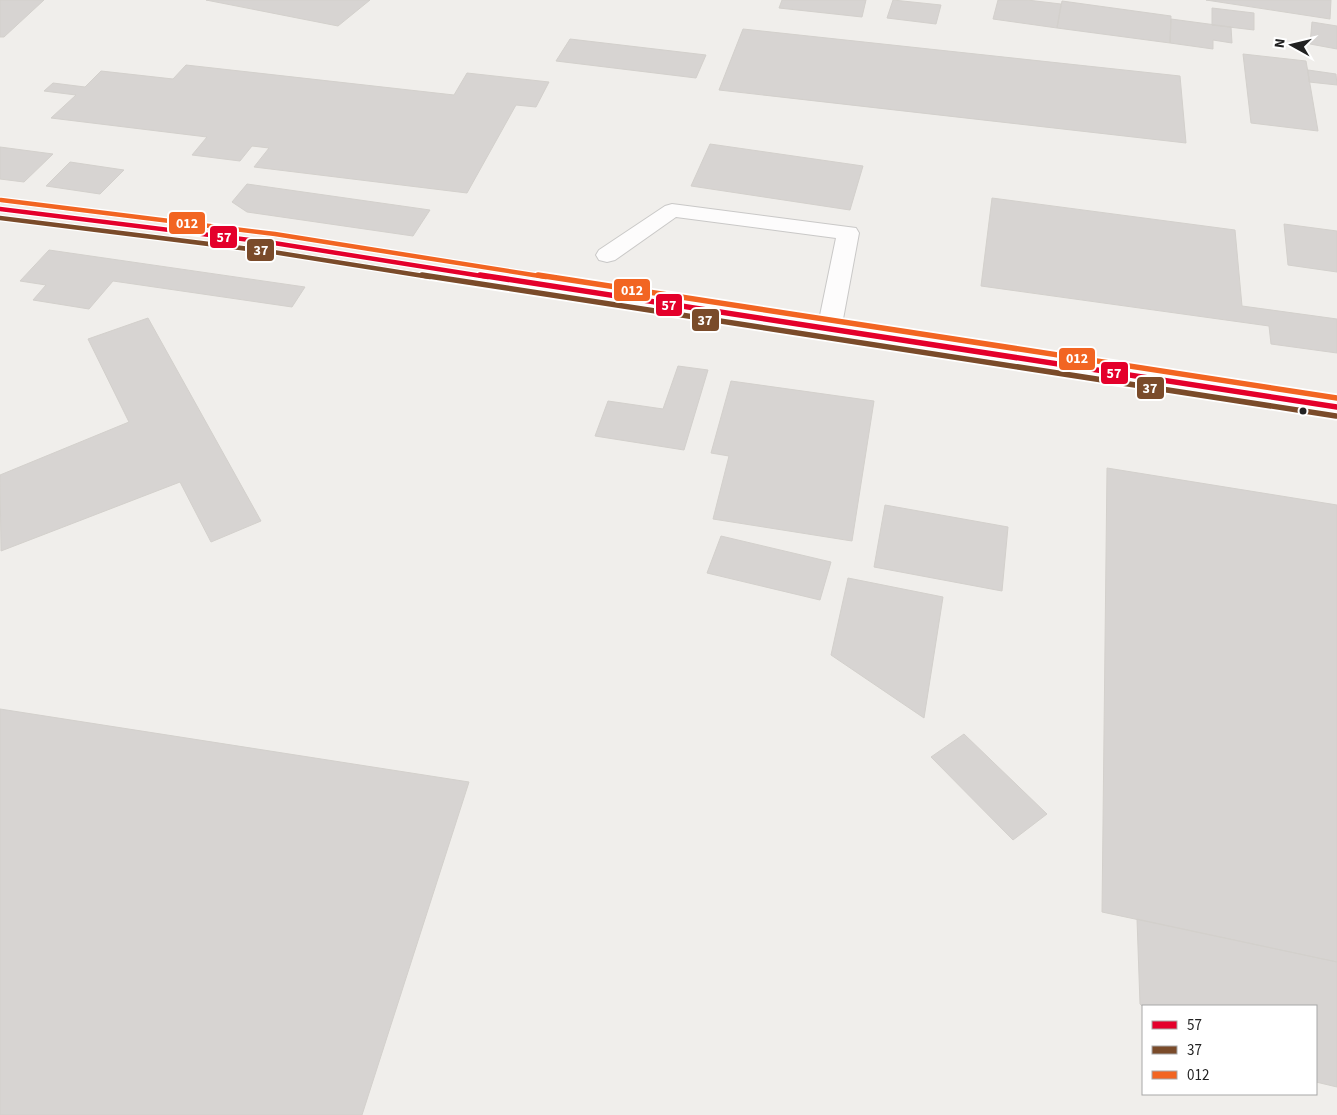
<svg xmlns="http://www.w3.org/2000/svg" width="1337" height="1115" font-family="'Source Sans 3',sans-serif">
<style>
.building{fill:#d7d4d2;stroke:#d3d0cc}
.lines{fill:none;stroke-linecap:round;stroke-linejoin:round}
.minor-casing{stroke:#c9c8c7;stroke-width:2}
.major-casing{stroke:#a79c86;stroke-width:2}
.minor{fill:#fdfcfc;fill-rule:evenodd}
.major{fill:#f3ede7;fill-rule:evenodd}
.bus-1-far1-casing{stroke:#fff;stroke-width:7}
.bus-1-casing{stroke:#fff;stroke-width:9}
.bus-2-far1-casing{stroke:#fff;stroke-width:7}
.bus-2-casing{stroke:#fff;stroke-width:9}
.bus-3-far1-casing{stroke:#fff;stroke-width:7}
.bus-3-casing{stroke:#fff;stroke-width:9}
.bus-1-far1{stroke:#e4002b;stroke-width:4.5}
.bus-1{stroke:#e4002b;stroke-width:5.5}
.bus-2-far1{stroke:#7a4b2a;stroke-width:4.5}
.bus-2{stroke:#7a4b2a;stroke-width:5.5}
.bus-3-far1{stroke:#f26522;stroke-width:4.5}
.bus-3{stroke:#f26522;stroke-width:5.5}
.bus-dot{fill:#222;stroke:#fff;stroke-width:2}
.line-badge{stroke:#fff;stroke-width:2}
.badge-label{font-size:14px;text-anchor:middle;font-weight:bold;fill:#fff}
</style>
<rect width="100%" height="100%" fill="#f0eeeb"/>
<!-- building -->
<path class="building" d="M0,0H44L4,37H0Z
M206,0H370L338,26Z
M782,0H866L862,17L779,8Z
M893,0L941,5L936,24L887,18Z
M998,0H1027L1061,4L1057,28L993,19Z
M1206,0H1331L1330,19Z
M1062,1L1171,16L1170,43L1057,28Z
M1212,8L1254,13V30L1212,25Z
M1171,19L1231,27L1232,43L1213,40V49L1170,43Z
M1312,22L1337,26V49L1310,44Z
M743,29L1180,76L1186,143L719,90Z
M570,39L706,55L696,78L556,61Z
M1243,54L1306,61L1318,131L1251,123Z
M186,65L454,95L467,73L549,82L536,107L516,105L467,193L254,167L269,148L252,146L240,161L192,155L207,137L51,118L76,95L44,91L53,83L85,87L101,71L173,79Z
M1308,70L1336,74L1337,85L1309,82Z
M710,144L863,166L850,210L691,186Z
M0,147L53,154L24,182L0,179Z
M70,162L124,170L100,194L46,186Z
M247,184L430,210L413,236L247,212L232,202Z
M992,198L1235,230L1242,306L1337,319V353L1271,344L1269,326L981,286Z
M1284,224L1337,231V272L1288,265Z
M49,250L305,287L292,307L113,281L89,309L33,300L46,285L20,281Z
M148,318L261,521L211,542L180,482L1,551L0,475L129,422L88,339Z
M678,366L708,370L684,450L595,436L608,401L663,409Z
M731,381L874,401L852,541L713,519L729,456L711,453Z
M1107,468L1337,505V962L1102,912Z
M885,505L1008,527L1002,591L874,567Z
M721,536L831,562L820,600L707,573Z
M848,578L943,597L924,718L831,655Z
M0,709L469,782L362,1115H0Z
M964,734L1047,814L1013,840L931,757Z
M1137,919L1337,962V1087L1316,1082V1006L1143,1007L1140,1004Z"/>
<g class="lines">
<!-- minor casing -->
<g class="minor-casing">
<path id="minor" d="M672,204L856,228L859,233L841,330L837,335L829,337L821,335L817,330L836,238L676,217L615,260L607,262L599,260L596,255L599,250L665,206Z"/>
</g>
<!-- major casing -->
<g class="major-casing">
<path id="major" d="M0,203L274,237L795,318L1337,399V415L795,332L274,249L0,215Z"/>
</g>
<!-- minor -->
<use href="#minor" class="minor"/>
<!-- major -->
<use href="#major" class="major"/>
<!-- bus-1-far1 casing -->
<g class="bus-1-far1-casing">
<path id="bus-1-far1" d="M0,209L274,243L488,277"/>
</g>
<!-- bus-1 casing -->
<g class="bus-1-casing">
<path id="bus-1" d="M480,275L1337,407"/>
</g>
<!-- bus-2-far1 casing -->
<g class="bus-2-far1-casing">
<path id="bus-2-far1" d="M0,218L273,252L430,277"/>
</g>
<!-- bus-2 casing -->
<g class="bus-2-casing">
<path id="bus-2" d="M422,275L1336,416"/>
</g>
<!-- bus-3-far1 casing -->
<g class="bus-3-far1-casing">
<path id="bus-3-far1" d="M1,200L275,234L546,277"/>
</g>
<!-- bus-3 casing -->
<g class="bus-3-casing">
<path id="bus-3" d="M538,275L1337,398"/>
</g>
<!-- bus-1-far1 -->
<use href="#bus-1-far1" class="bus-1-far1"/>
<!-- bus-1 -->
<use href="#bus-1" class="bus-1"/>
<!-- bus-2-far1 -->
<use href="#bus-2-far1" class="bus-2-far1"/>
<!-- bus-2 -->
<use href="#bus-2" class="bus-2"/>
<!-- bus-3-far1 -->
<use href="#bus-3-far1" class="bus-3-far1"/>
<!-- bus-3 -->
<use href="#bus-3" class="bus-3"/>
</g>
<!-- markers -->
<circle class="bus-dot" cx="1303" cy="411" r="4.5"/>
<g class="line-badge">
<rect x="168" y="211" width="38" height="24" rx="5" fill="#f26522"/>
<rect x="209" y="225" width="29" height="24" rx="5" fill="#e4002b"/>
<rect x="246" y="238" width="29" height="24" rx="5" fill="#7a4b2a"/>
<rect x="613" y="278" width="38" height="24" rx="5" fill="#f26522"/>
<rect x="655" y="293" width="28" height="24" rx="5" fill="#e4002b"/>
<rect x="691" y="308" width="29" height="24" rx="5" fill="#7a4b2a"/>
<rect x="1058" y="347" width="38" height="24" rx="5" fill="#f26522"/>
<rect x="1100" y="361" width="29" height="24" rx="5" fill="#e4002b"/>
<rect x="1136" y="376" width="29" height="24" rx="5" fill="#7a4b2a"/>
</g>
<g class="badge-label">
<text x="187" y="228">012</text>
<text x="224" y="242">57</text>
<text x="261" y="255">37</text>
<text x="632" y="295">012</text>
<text x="669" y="310">57</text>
<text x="705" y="325">37</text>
<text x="1077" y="363">012</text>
<text x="1114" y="378">57</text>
<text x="1150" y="393">37</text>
</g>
<!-- legend -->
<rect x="1142" y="1005" width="175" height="90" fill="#ffffff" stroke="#a7a7a7"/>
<rect x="1152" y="1021" width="25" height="8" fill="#e4002b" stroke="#a7a7a7"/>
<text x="1187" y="1030" font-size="15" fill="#222222">57</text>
<rect x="1152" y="1046" width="25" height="8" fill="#7a4b2a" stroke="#a7a7a7"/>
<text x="1187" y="1055" font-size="15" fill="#222222">37</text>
<rect x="1152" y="1071" width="25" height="8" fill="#f26522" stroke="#a7a7a7"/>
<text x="1187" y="1080" font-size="15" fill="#222222">012</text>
<!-- north arrow -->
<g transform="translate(1292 45) rotate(278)" stroke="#ffffff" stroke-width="4" paint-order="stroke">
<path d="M0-4L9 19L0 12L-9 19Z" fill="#222222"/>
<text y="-8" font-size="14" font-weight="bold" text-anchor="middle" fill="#222222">N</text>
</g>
</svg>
